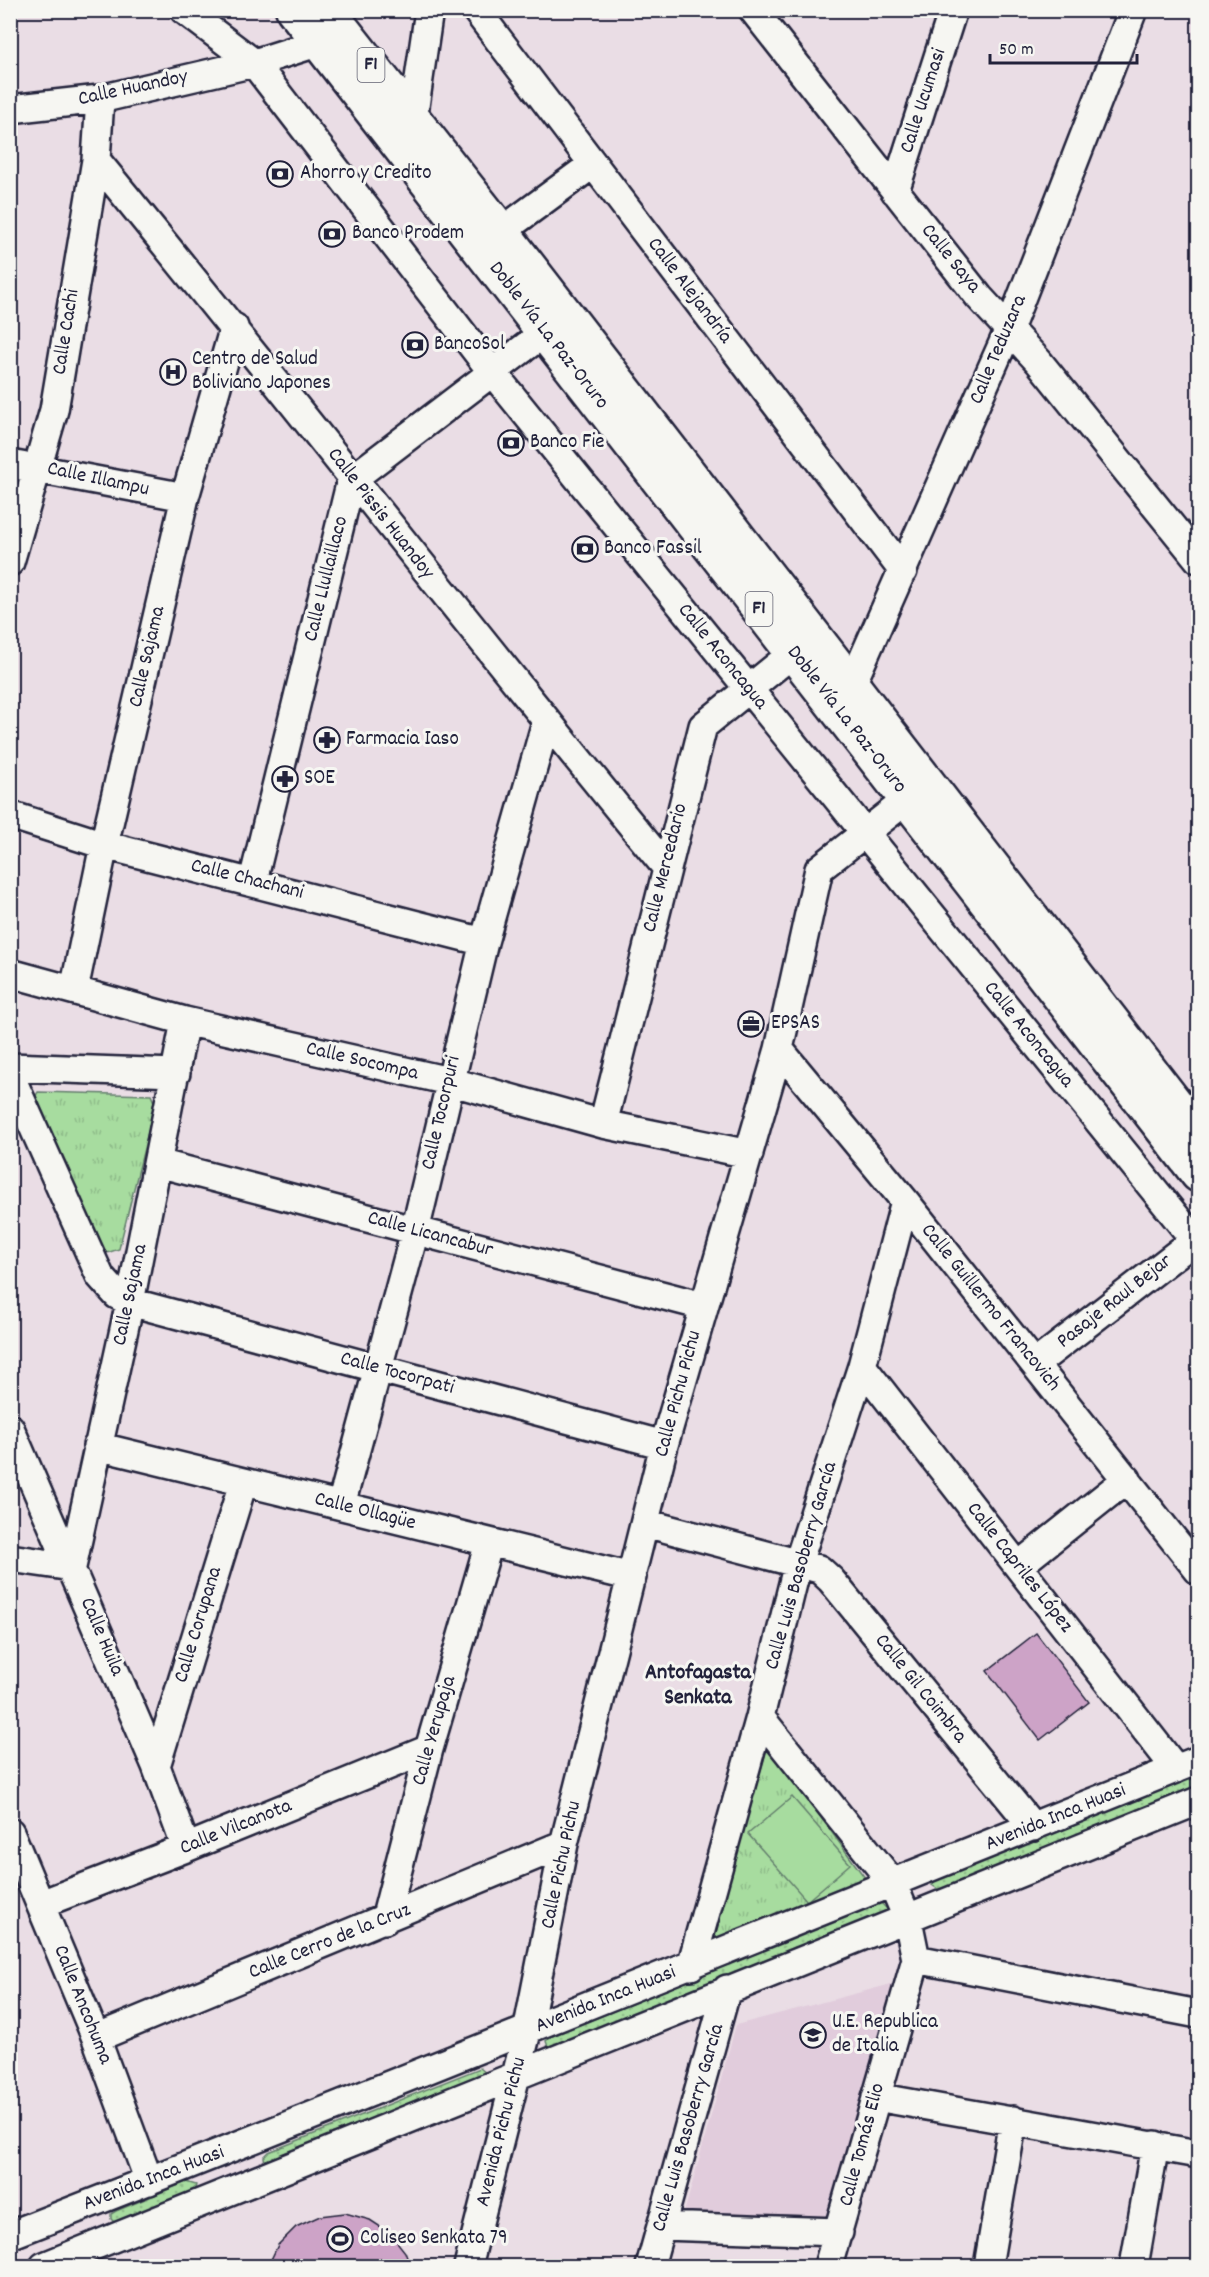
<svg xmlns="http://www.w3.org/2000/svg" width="1209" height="2277" font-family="Dekko,sans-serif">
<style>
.built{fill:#e1ccdc}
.grass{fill:url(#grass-dots);stroke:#647f6d;stroke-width:1.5}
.park{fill:url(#park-tufts);stroke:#647f6d;stroke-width:1.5}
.garden{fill:#a7dc9f;stroke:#647f6d;stroke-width:1.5}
.building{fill:#cda3c7;stroke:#22223b;stroke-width:1.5}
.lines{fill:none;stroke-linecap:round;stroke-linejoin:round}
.minor-casing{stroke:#22223b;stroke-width:32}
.highway-casing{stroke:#22223b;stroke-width:38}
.minor{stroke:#f6f6f2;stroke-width:27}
.highway{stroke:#f6f6f2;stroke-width:33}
.labels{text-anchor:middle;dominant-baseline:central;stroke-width:6;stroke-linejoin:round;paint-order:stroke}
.shield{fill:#f6f6f2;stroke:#626272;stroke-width:1.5}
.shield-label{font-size:20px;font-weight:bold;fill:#22223b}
.street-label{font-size:21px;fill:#22223b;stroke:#f6f6f2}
.poi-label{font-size:21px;fill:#22223b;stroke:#f6f6f2;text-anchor:start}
.neighbourhood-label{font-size:22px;font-weight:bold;fill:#22223b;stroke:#f6f6f2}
</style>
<defs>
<pattern id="grass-dots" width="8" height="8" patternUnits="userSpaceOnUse" patternTransform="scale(1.5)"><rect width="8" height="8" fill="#a7dc9f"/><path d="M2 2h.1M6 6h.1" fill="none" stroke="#8fbc8a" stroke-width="1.8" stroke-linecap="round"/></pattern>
<pattern id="park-tufts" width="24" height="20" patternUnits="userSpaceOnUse" patternTransform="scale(1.5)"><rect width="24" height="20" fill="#a7dc9f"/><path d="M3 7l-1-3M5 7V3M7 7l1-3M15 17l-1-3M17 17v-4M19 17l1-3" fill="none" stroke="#8fbc8a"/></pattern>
</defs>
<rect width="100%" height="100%" fill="#eadde5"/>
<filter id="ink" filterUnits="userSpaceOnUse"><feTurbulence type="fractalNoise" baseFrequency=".0167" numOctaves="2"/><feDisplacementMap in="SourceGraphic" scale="12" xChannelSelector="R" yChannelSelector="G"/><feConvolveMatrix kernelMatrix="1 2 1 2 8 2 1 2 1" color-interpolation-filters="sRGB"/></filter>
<g filter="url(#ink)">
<!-- built -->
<path class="built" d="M903,1981L825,2218L683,2217L736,2025Z"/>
<!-- grass -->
<path class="grass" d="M1198,1772V1788L942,1892L932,1885L938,1876Z
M880,1902L888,1910L884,1916L554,2049L548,2047L546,2041L550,2037Z
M480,2068L487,2074L265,2163L264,2157L269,2152Z
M186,2182L196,2185L193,2196L115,2223L111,2219V2214L116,2211Z"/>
<!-- park -->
<path class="park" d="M38,1092L151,1095L155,1104L119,1249L107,1253L98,1249L33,1101Z
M768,1745L868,1882L711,1944Z"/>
<!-- garden -->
<path class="garden" d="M792,1797L850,1864L807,1901L748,1834Z"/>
<!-- building -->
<path class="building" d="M1036,1633L1089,1702L1040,1740L987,1671Z
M345,2213L370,2220L390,2233L405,2252L410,2266H268L278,2245L296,2227L320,2216Z"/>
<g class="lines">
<!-- minor casing -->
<g class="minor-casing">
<path id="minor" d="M184,10L254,63L493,373L1198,1244
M476,10L903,571
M753,10L979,297L1039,362L1198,559
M10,109L100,99L254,63L317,43
M413,120L429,10
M96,160C288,393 473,633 666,867
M895,191L953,10
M502,231L593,164
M10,464L185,497
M10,562L54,410L96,160L100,99
M852,684L1010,327L1133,10
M10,815L104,845L484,942
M253,881L351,480L545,332
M10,973L185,1021L449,1081L603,1124L749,1154
M74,990L104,845L185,497L234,327
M779,1049L905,1201L1198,1570
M10,1067L176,1073
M10,1075L100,1276L117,1295L130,1302L664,1445
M603,1124L703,726L793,653
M158,1163L703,1306
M1035,1364L1195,1240
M862,1366L1176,1769
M10,1428L156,1766L186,1848
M97,1446L632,1577
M341,1505L415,1231L484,942L546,722
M645,1523L819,1569L831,1580L1033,1827
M10,1558L72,1567L130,1302L185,1021
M1018,1566L1127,1479
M760,1717L892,1882L908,1920L916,1959L828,2266
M156,1766L243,1483
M10,1832L96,2038L149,2181
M41,1904L186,1848L429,1749
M385,1920L429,1749L489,1543
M916,1959L1198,2014
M691,1966L760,1717L798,1563L862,1366L905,1201
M96,2038L564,1844
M876,2097L1198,2154
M662,2226L839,2232
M10,2235C408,2080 802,1918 1198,1760
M44,2266L1198,1801
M468,2266L527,2032L564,1844L664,1445L779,1049L819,869L908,799
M650,2266L727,1989
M988,2266L1013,2120
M1134,2266L1155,2145"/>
</g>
<!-- highway casing -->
<g class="highway-casing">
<path id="highway" d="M293,10L1198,1175
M328,10L502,231L1198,1132"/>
</g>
<!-- minor -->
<use href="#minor" class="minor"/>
<!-- highway -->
<use href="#highway" class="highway"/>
</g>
</g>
<!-- icons -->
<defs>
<g id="bank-ring" transform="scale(1.35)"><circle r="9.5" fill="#f6f6f2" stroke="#22223b" stroke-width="1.5"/><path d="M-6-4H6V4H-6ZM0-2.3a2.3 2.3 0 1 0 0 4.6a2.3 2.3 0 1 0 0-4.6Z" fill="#22223b"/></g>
<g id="hospital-ring" transform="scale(1.35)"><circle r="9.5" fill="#f6f6f2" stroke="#22223b" stroke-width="1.5"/><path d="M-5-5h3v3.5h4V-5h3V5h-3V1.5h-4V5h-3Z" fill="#22223b"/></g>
<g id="pharmacy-ring" transform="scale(1.35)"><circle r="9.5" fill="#f6f6f2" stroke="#22223b" stroke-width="1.5"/><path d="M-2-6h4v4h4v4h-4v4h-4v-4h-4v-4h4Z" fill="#22223b"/></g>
<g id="office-ring" transform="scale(1.35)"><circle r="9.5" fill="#f6f6f2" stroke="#22223b" stroke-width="1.5"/><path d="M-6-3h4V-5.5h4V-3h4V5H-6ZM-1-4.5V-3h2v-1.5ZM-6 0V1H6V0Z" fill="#22223b"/></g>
<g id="school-ring" transform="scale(1.35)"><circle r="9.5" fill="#f6f6f2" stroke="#22223b" stroke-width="1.5"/><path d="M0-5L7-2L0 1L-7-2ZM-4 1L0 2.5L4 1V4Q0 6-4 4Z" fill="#22223b"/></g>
<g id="stadium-ring" transform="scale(1.35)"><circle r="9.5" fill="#f6f6f2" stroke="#22223b" stroke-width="1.5"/><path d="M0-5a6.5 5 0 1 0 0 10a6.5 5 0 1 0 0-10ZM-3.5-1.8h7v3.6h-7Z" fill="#22223b"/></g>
</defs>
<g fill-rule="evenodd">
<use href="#bank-ring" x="280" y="174"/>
<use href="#bank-ring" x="332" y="234"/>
<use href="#bank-ring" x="415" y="345"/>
<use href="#hospital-ring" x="173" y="372"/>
<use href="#bank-ring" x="511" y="443"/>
<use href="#bank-ring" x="585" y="549"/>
<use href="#pharmacy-ring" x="327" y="740"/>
<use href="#pharmacy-ring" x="285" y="779"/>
<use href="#office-ring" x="751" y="1024"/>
<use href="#school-ring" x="813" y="2035"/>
<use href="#stadium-ring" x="340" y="2239"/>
</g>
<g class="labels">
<!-- shield labels -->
<g class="shield">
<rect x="357.5" y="48" width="27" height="34" rx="4.5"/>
<rect x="745.5" y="592" width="27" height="34" rx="4.5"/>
</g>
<g class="shield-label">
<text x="371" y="65">F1</text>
<text x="759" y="609">F1</text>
</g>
<!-- street labels -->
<g class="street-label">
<text transform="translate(133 89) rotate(-12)">Calle Huandoy</text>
<text transform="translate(924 101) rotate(-72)">Calle Ucumasi</text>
<text transform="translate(950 259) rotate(51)">Calle Saya</text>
<text transform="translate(689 291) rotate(53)">Calle Alejandría</text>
<text transform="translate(67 332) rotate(-81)">Calle Cachi</text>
<text transform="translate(548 336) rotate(52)">Doble Vía La Paz-Oruro</text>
<text transform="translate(999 350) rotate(-67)">Calle Teduzara</text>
<text transform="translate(98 480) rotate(12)">Calle Illampu</text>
<text transform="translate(380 514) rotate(52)">Calle Pissis Huandoy</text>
<text transform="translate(327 579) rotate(-76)">Calle Llullaillaco</text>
<text transform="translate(148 657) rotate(-77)">Calle Sajama</text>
<text transform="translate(722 657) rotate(51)">Calle Aconcagua</text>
<text transform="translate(846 720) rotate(52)">Doble Vía La Paz-Oruro</text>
<text transform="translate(666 868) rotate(-76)">Calle Mercedario</text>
<text transform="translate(247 880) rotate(14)">Calle Chachani</text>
<text transform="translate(1028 1035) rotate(51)">Calle Aconcagua</text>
<text transform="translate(362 1062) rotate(13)">Calle Socompa</text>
<text transform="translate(442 1113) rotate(-77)">Calle Tocorpuri</text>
<text transform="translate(430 1235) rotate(15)">Calle Licancabur</text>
<text transform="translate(131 1295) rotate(-78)">Calle Sajama</text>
<text transform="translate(1115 1302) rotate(-38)">Pasaje Raul Bejar</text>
<text transform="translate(990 1308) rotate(51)">Calle Guillermo Francovich</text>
<text transform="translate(397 1374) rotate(15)">Calle Tocorpati</text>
<text transform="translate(679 1394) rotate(-75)">Calle Pichu Pichu</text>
<text transform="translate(365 1512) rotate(14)">Calle Ollagüe</text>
<text transform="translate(802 1566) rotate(-74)">Calle Luis Basoberry García</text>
<text transform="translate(1019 1568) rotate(52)">Calle Capriles López</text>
<text transform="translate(199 1625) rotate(-73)">Calle Corupana</text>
<text transform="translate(101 1637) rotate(67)">Calle Huila</text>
<text transform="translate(920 1689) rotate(51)">Calle Gil Coimbra</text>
<text transform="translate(435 1731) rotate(-74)">Calle Yerupaja</text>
<text transform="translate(1056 1818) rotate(-22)">Avenida Inca Huasi</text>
<text transform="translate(236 1828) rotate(-22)">Calle Vilcanota</text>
<text transform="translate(562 1865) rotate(-78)">Calle Pichu Pichu</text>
<text transform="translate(330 1942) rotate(-22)">Calle Cerro de la Cruz</text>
<text transform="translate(606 2000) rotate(-22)">Avenida Inca Huasi</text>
<text transform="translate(82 2005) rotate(68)">Calle Ancohuma</text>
<text transform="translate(689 2128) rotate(-74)">Calle Luis Basoberry García</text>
<text transform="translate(502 2132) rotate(-76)">Avenida Pichu Pichu</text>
<text transform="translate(863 2145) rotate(-75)">Calle Tomás Elio</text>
<text transform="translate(154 2179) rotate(-21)">Avenida Inca Huasi</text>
</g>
<!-- poi labels -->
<g class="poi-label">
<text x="300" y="174">Ahorro y Credito</text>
<text x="352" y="234">Banco Prodem</text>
<text x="434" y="345">BancoSol</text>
<text x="192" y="360">Centro de Salud<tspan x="192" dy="24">Boliviano Japones</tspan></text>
<text x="530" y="443">Banco Fie</text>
<text x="604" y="549">Banco Fassil</text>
<text x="346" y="740">Farmacia Iaso</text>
<text x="304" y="779">SOE</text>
<text x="771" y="1024">EPSAS</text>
<text x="832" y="2023">U.E. Republica<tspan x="832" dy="24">de Italia</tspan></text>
<text x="360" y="2239">Coliseo Senkata 79</text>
</g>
<!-- neighbourhood labels -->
<g class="neighbourhood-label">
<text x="698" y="1673">Antofagasta<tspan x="698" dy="25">Senkata</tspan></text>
</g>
</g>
<!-- margin -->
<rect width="1209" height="2277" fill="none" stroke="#f6f6f2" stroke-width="36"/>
<rect x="18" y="18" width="1173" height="2241" fill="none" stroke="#22223b" stroke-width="2" filter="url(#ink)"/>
<!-- scale -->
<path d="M990 54v9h147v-9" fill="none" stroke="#22223b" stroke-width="3"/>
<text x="999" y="54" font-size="18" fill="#22223b" stroke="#f6f6f2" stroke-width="4.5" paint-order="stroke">50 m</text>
</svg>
